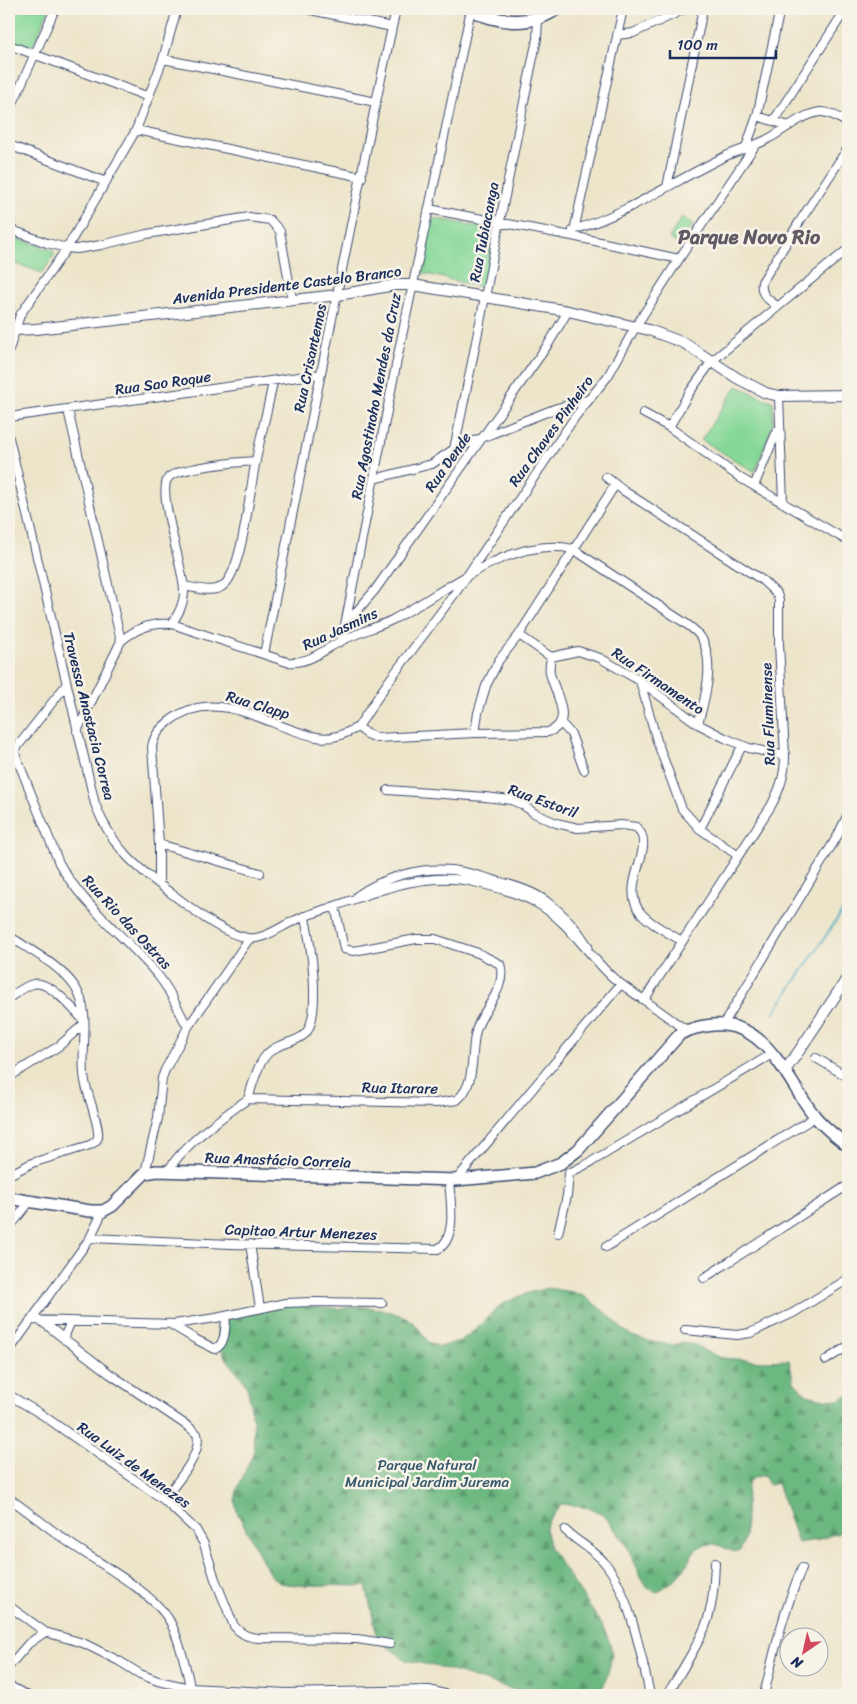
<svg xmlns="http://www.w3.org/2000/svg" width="857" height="1704" font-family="Sriracha,sans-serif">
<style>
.forest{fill:url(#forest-firs);stroke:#44746f}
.green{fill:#86d898;stroke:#50847b}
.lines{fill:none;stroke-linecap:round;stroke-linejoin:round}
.stream{stroke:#47acc6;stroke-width:2}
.minor-casing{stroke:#3a4a6e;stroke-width:10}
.tertiary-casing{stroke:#3a4a6e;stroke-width:12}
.secondary-casing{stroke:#3a4a6e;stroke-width:14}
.primary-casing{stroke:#3a4a6e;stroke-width:15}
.minor{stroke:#fff;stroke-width:8}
.tertiary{stroke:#fff;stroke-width:10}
.secondary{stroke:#fff;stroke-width:11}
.primary{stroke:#fff;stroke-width:12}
.labels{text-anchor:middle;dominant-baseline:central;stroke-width:5;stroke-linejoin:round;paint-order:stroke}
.street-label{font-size:15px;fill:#1b2f5e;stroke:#f7f3e8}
.park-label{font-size:15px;fill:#36596c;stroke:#f7f3e8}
.district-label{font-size:20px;font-weight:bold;fill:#625b65;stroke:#f7f3e8}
</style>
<defs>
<pattern id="forest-firs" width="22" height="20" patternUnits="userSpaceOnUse" patternTransform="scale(1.25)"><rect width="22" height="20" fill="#6cb880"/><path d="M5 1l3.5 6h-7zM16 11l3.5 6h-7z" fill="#58966c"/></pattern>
</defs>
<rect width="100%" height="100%" fill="#f7f3e8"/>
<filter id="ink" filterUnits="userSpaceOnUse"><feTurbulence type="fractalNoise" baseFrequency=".02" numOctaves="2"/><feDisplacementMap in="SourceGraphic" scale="10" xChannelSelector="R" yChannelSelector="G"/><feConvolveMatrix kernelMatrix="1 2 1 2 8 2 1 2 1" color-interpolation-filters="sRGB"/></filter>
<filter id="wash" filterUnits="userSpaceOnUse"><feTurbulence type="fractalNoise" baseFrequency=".0096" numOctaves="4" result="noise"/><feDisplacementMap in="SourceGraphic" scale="20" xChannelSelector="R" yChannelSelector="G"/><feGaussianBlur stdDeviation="1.12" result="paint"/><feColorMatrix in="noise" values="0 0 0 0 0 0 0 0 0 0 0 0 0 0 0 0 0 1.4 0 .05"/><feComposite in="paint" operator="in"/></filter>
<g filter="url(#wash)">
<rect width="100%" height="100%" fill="#ede5ca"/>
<!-- forest -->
<path class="forest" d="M547,1288L573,1292L585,1297L609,1315L621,1328L632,1336L648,1341L671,1345L684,1343L696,1345L705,1351L722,1358L763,1361L789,1360L794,1382L807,1395L824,1399L839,1400L848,1395V1530L816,1540L798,1543L777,1483L769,1485L764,1475L756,1477L749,1481L747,1492L745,1536L740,1551C729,1554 722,1543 711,1544C691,1546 693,1557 684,1569C677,1579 667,1586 657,1592L646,1587L626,1544L603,1514L589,1508L562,1504L548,1521L545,1529L550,1548L602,1625L610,1643L612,1656L608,1673L603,1687L591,1695H531L442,1668L406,1660L378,1640L366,1586L296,1585L280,1583L270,1575L237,1512L235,1502L237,1490L254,1451L253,1421L248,1390L242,1378L225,1357L220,1347L217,1329L223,1320L290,1304L341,1309L356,1306L381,1309L406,1317L415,1324L429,1343L440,1347L460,1341L470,1334L502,1304L525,1294Z"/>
<!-- green -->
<path class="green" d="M9,9H49L31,50L9,42Z
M682,217L693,224L679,245L669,238Z
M433,218L492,229L494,233L484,288L423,273L420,269V264Z
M17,238L52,250L55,254L42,273L9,261Z
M737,386L761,397L772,401L773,403V423L755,472L701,440Z"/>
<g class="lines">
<!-- stream -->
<path class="stream" d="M773,1014L848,903"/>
</g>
</g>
<g filter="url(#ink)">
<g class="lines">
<!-- minor casing -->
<g class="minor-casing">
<path id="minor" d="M306,9L392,27
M617,35L633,33L685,9
M9,45L149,97
M163,59L376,102
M9,112L55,9
M757,116L789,126
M774,120L846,9
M136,130L362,177
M9,145L106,182
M746,147L757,116L780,9
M667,187L703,9
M429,209L572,236L679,259
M9,229L47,243L67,248L77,249L101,245L147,234L249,217L270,220L280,231L292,299
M573,230C627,214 674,181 724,157C738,150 753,147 766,140C784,131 800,115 820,112C830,111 840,119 848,123
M573,235L623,9
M777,306C768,299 760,295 762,282L800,221L848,148
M9,350L20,315L67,248L136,130L163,59L177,9
M779,396L783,503
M68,410L121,641
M643,413L669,427L742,479L848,541
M9,417L320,374
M669,427L689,393L712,361L848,249
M9,438L95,804C112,848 136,867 172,894C194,910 219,932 247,938C263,941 281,926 296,920C308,914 322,911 335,906C380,890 426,871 474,882C495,887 519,893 538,904C566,920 585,950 608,973C619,984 631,991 644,1000C659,1010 672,1021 687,1030
M454,449C483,313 508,175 537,39L538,19
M606,477L624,491L762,580L777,594L779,600V644L785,756C785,775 780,789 771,806L644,1000
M374,479L432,464L454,449L516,424L557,408L590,399
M754,486L777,431
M184,586C196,588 214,594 224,585C243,569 250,486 256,460C261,434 268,408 273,382
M172,624C178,614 184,604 184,592C185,571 155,489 169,477C181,467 239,462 255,461
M345,625L375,590L549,343L568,311
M519,635L551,657L578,651L600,658L640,681L698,724L725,738L749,748L785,756
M340,642L345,625L398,355L471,9
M264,654L376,102L396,9
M640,681L657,741L682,809L700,829L737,855
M561,723L571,734L584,770
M358,727L388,682L456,592L575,417L608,376L636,326L679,259L756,144
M358,727L367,734L377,738L475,733L548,732C576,723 554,692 550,673C549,668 550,662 551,657
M77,731L121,641C136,628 152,622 172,624L287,662C308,664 321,652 339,642C356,633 375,628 392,620C443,594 512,534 573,549L685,623C691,627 698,632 702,639C715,664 705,699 698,724
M475,733L478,713L486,686L499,660L519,635L615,485
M14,751L59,863C84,908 128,938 160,978C172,993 178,1011 188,1027
M10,752L14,751L66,685
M388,790L485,797L511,800L523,805L534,813L556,823L578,828L621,825L636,827C658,846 621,880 638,909C646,922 669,933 682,941
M700,829L742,746
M159,844L260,873
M159,884V844L152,747C154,734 161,728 171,720C218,685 269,728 317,737C332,740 345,734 358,727
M357,896C382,877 421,867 452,870C468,872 484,877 500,882C516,886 533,891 546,901C563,913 577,928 588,946
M9,936C30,950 61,966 75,987C93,1014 79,1052 85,1081C87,1094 100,1126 98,1137C97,1141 94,1143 90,1145L32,1163L9,1175
M9,998C16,993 25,986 33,984C49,979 74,1010 84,1021
M723,1025L838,835L848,814
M816,1058L848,1077
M9,1077L59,1046L84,1024
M248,1099C254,1082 258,1055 277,1047C285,1043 298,1041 305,1034C322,1017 311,938 304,916
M168,1171C184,1144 222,1117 248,1099L436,1103L457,1100C477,1084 470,1053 476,1031C481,1010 508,989 500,964L478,953L435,939H416L354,951L344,949L335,906
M145,1173L158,1118L162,1078L165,1070L188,1027L249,939
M569,1173L591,1162L772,1054
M456,1180L620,985
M9,1228L31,1200
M558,1233L567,1196L569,1173
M90,1238L231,1244L438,1249C458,1238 450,1199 449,1180
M250,1244L260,1308
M606,1247L815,1117
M704,1278L848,1185
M32,1320L174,1324L216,1318L285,1303L313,1302L382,1303
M40,1320L110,1374L189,1427L197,1434C203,1455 175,1483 164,1500
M170,1324L195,1339L215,1349C226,1344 225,1328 226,1317
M685,1330L737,1335L750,1333L793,1313L848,1279
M65,1340L66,1333L71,1321
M9,1351L90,1238L103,1211
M826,1360L848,1346
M9,1395L41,1414L164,1500L196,1530L204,1544L215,1579L234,1626C241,1634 247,1637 258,1638L357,1639L390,1644
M9,1498C30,1513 50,1529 71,1544C100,1564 148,1589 168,1618C178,1634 189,1676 191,1695
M565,1530C577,1542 593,1549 604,1562C629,1590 642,1658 650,1695
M9,1606L45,1632L83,1643L119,1661L140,1674L158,1681L190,1688L286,1693L430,1690L449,1695
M9,1666L28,1644L45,1632
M9,1686L27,1695
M667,1695C680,1673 695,1651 705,1627C713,1607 714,1585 715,1563
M764,1695C774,1652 784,1609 802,1568"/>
</g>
<!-- tertiary casing -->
<g class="tertiary-casing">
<path id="tertiary" d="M9,328L14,330L36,329L338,295L395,285H413L568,311L649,330L684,343L737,378L766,393L779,396L848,395
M784,1072L799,1051L848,977"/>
</g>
<!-- secondary casing -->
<g class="secondary-casing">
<path id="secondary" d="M9,1198L90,1211H103L112,1206L145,1173L157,1171L456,1180L535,1173L561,1163L578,1150L680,1034C691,1028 702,1026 713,1025C768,1021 786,1080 814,1115C823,1127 837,1137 848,1146"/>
</g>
<!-- primary casing -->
<g class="primary-casing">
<path id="primary" d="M470,9C496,23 531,27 556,9"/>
</g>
<!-- minor -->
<use href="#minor" class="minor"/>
<!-- tertiary -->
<use href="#tertiary" class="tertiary"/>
<!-- secondary -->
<use href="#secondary" class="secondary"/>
<!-- primary -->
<use href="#primary" class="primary"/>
</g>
</g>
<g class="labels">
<!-- street labels -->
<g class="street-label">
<text transform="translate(484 232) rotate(-79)">Rua Tubiacanga</text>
<text transform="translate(287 285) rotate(-7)">Avenida Presidente Castelo Branco</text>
<text transform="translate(310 358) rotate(-78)">Rua Crisantemos</text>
<text transform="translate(163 383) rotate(-8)">Rua Sao Roque</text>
<text transform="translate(376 396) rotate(-79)">Rua Agostinoho Mendes da Cruz</text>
<text transform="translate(551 431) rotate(-54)">Rua Chaves Pinheiro</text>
<text transform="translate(448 462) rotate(-55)">Rua Dende</text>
<text transform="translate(340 629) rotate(-25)">Rua Jasmins</text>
<text transform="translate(658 681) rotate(34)">Rua Firmamento</text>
<text transform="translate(258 705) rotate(17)">Rua Clapp</text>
<text transform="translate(768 714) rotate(-92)">Rua Fluminense</text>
<text transform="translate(89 716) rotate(76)">Travessa Anastacia Correa</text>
<text transform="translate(543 801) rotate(20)">Rua Estoril</text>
<text transform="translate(127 922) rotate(47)">Rua Rio das Ostras</text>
<text transform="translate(400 1088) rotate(1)">Rua Itarare</text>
<text transform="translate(278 1160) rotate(2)">Rua Anastácio Correia</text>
<text transform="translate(301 1232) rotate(2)">Capitao Artur Menezes</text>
<text transform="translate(134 1465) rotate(36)">Rua Luiz de Menezes</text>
</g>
<!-- park labels -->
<g class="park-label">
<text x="427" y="1465">Parque Natural<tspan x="427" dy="17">Municipal Jardim Jurema</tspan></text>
</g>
<!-- district labels -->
<g class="district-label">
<text x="749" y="237">Parque Novo Rio</text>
</g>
</g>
<!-- margin -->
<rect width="857" height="1704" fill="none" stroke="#f7f3e8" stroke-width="30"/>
<!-- north arrow -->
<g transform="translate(804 1652) rotate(214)"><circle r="24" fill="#f7f3e8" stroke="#9fa5b1"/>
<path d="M0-4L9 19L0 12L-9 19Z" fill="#d1495b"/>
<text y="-8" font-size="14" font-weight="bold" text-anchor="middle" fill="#1b2f5e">N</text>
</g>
<!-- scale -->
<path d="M670 50v8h106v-8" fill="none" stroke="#1b2f5e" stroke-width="2.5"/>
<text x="677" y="50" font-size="15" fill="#1b2f5e" stroke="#f7f3e8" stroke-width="4" paint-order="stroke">100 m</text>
</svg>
